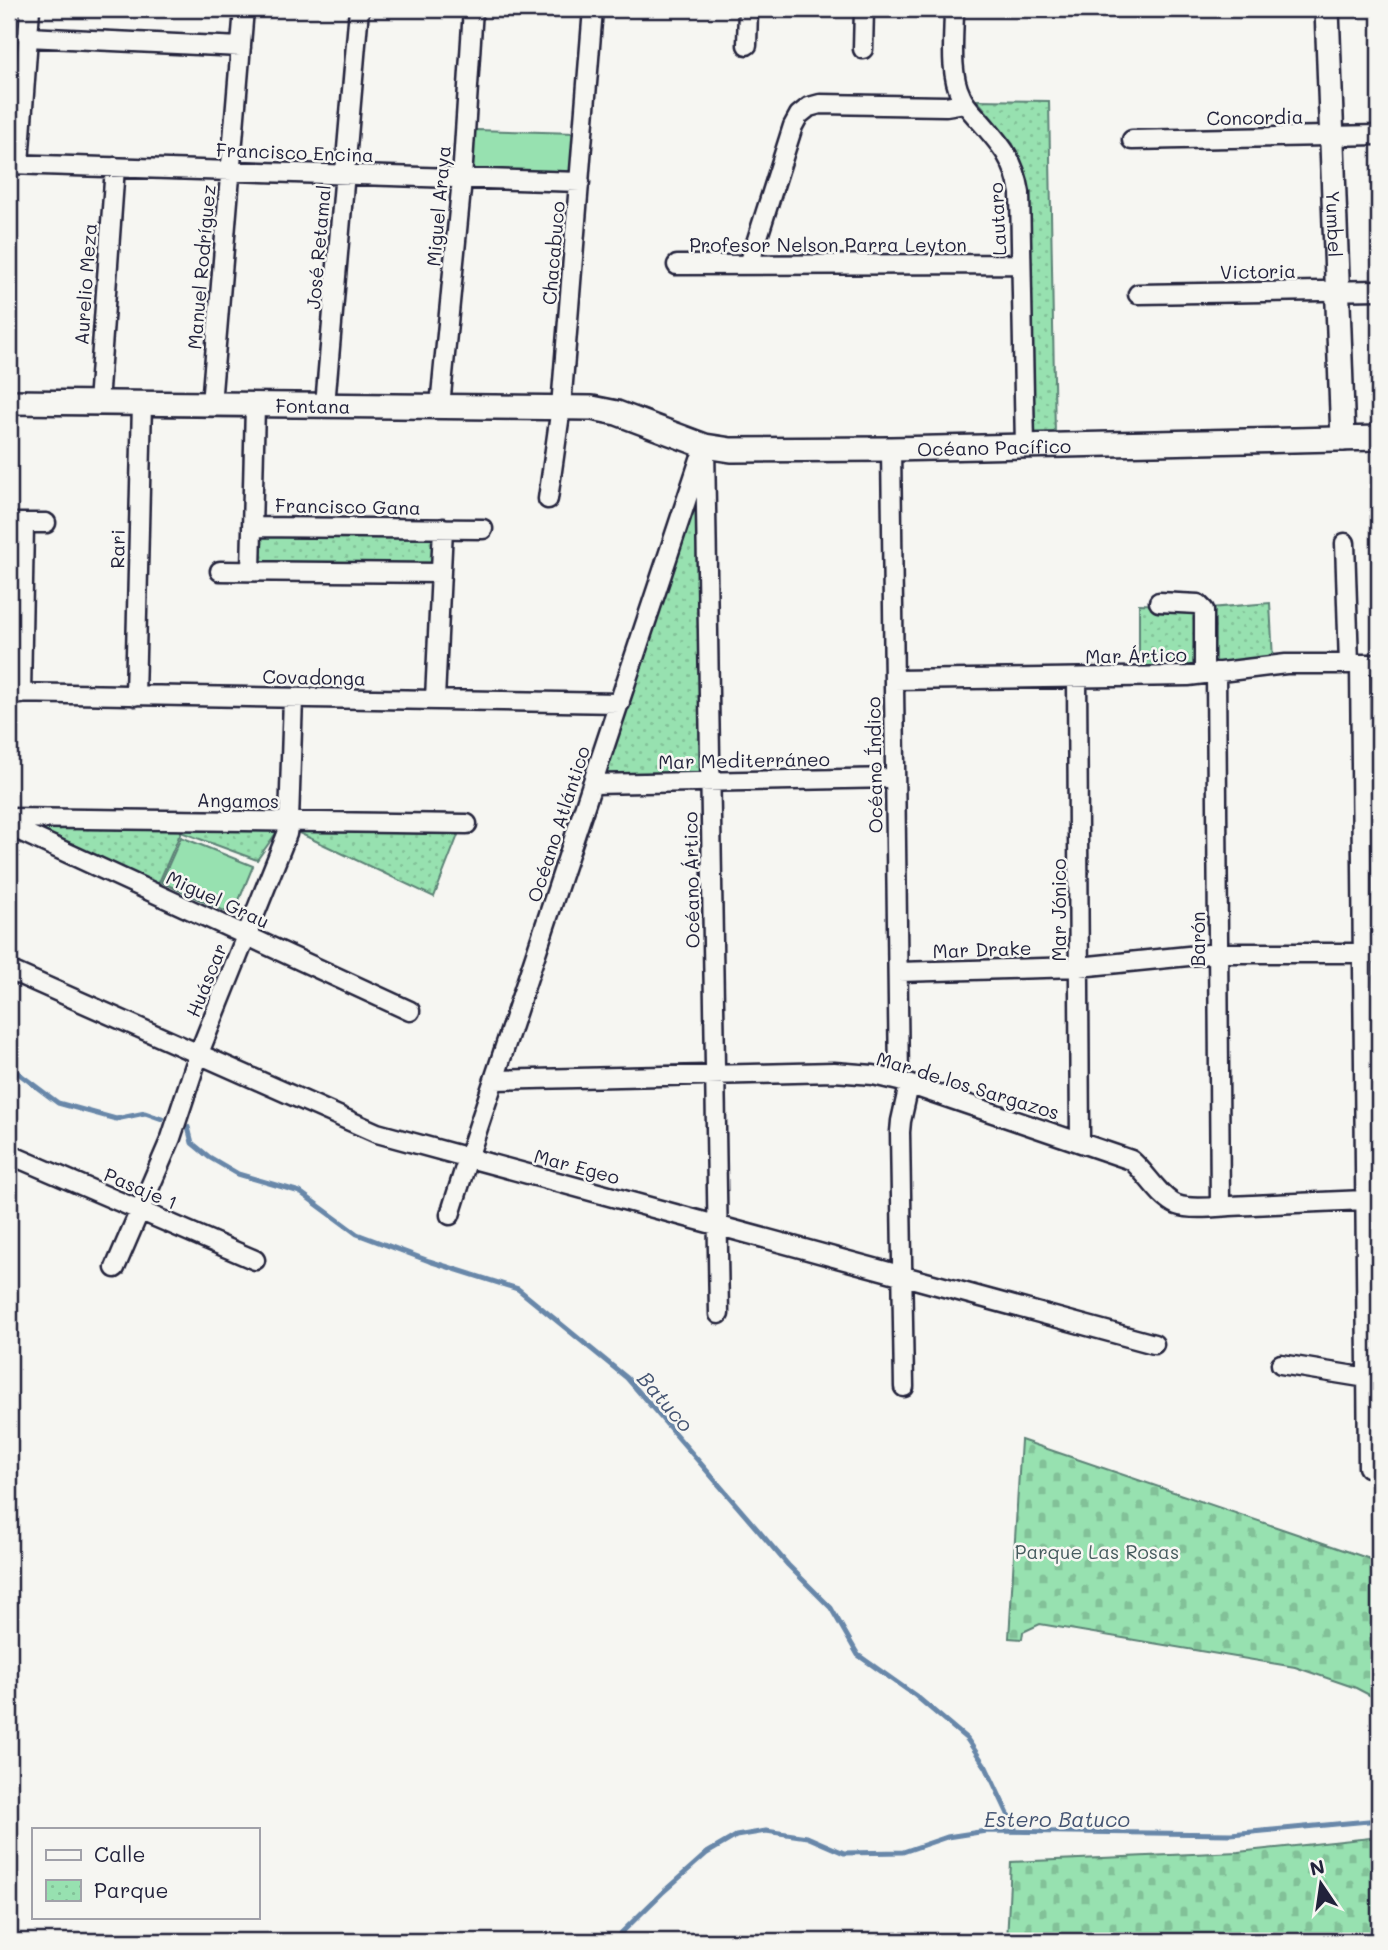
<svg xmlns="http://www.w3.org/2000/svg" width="1388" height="1950" font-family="Mali,sans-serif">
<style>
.grass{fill:#97e1b0;stroke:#5c8276;stroke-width:2}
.cemetery{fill:url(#cemetery-stones);stroke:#5c8276;stroke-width:2}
.park{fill:url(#park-dots);stroke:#5c8276;stroke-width:2}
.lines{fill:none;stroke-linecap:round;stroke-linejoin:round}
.stream{stroke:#6787a9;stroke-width:5}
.minor-casing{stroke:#22223b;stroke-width:23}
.tertiary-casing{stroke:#22223b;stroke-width:28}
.minor{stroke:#f6f6f2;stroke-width:18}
.tertiary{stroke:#f6f6f2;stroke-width:23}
.labels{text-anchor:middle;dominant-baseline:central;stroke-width:5;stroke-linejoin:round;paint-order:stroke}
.street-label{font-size:19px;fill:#22223b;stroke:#f6f6f2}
.park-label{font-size:19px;fill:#455b5e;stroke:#f6f6f2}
.water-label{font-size:21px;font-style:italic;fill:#445472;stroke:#f6f6f2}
</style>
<defs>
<pattern id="cemetery-stones" width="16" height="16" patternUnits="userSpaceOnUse" patternTransform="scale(1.75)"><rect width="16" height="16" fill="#97e1b0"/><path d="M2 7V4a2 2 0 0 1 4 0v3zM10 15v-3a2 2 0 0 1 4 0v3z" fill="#82c198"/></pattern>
<pattern id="park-dots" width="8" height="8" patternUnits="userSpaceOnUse" patternTransform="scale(1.75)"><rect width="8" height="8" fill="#97e1b0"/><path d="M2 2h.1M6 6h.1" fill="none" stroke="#82c198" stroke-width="1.8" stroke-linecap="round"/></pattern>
</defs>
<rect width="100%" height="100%" fill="#f6f6f2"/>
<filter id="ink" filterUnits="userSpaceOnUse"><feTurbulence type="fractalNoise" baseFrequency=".0143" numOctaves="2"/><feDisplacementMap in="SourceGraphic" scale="14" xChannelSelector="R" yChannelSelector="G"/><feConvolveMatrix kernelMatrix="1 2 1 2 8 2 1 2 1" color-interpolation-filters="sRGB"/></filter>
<g filter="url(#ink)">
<!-- grass -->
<path class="grass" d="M475,130L575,133L572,175L470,170Z
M181,837L253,866L233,915L161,882Z"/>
<!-- cemetery -->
<path class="cemetery" d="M1021,1440L1379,1562V1700L1356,1688L1295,1667L1040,1624L1023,1632L1022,1639L1009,1638Z
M1379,1837V1941H1007L1011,1862L1238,1852Z"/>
<!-- park -->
<path class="park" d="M977,100L1049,101L1055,435H1033L1025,178L1013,144Z
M700,473L705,777L603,776Z
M257,533L436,534L433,567L256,564Z
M1270,603L1273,660L1209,668L1210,608Z
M1139,604L1194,606L1199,612V667L1139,669Z
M12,822L281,826L257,860L181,832L157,887Z
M460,830L434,897L297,832Z"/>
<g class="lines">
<!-- stream -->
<path class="stream" d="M9,1069L18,1073L58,1103L116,1119L145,1113L162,1119
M188,1127L192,1143L209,1157L238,1174L300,1192L357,1234L429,1261L518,1289L627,1378L788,1565L831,1608L858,1655L916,1696L967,1739L986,1767L1016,1831
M613,1941L662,1893L707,1853L736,1836L766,1831L807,1837L844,1853L903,1852L947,1837L986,1831L1231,1834L1379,1820"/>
<!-- minor casing -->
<g class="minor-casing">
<path id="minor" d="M954,9C954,35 949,73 961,96C965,106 974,114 981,122C1002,146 1015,161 1020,193L1025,446
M27,37L241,47
M747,45L748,9
M863,49L864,9
M1132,140L1379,135
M9,164L580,182
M19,164L30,9
M677,265L1021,264
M749,265L793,126L799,115L809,107L820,104L946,106L964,103
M1138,294L1379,290
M98,403L115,167
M211,404L244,9
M325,405L359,9
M440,406L462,179L473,9
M705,446L719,1314
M891,449L899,1081
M548,499L561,407L593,9
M9,523H46
M252,527L483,529
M1345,543L1349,664
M220,571L441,573
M251,571L255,405
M1159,602L1198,604L1204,610V674
M1360,664L1368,1467
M1216,672L1220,1206
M1077,678L1080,1142
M894,680L1188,676L1286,664H1379
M9,693L620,703
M21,694L24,524
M135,696L142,403
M435,699L443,528
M593,784L895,778
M9,818L467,824
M9,826L410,1011
M9,970L377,1133L1154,1344
M898,972L1079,967L1218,953H1379
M494,1080L834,1072L873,1075L899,1081L1131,1160C1146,1172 1159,1197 1177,1205C1190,1210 1216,1207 1230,1206C1275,1204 1320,1202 1365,1200
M11,1155L255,1260
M450,1215L468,1158L700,459
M115,1268L171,1138L199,1053L287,834L289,821L293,698
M1281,1364L1367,1378
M904,1387L900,1132L901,1121L909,1085"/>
</g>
<!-- tertiary casing -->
<g class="tertiary-casing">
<g id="tertiary">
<path id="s1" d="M1327,9L1343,439"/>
<path id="s2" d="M9,402L592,408L617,413L705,446L731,450L891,449L1379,438"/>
</g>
</g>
<!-- minor -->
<use href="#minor" class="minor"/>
<!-- tertiary -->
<use href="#tertiary" class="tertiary"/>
</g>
</g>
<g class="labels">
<!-- street labels -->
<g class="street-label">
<text transform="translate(1255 117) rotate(-1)">Concordia</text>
<text transform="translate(295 152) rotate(2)">Francisco Encina</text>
<text transform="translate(438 206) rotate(-85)">Miguel Araya</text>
<text transform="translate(997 219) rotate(-93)">Lautaro</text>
<text stroke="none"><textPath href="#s1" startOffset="215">Yumbel</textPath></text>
<text x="828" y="244">Profesor Nelson Parra Leyton</text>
<text transform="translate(318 247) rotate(-85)">José Retamal</text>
<text transform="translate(553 253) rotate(-85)">Chacabuco</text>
<text transform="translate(201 267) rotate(-85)">Manuel Rodríguez</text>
<text transform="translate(1258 271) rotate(-1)">Victoria</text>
<text transform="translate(85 284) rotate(-86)">Aurelio Meza</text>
<text stroke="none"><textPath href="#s2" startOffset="304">Fontana</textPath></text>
<text stroke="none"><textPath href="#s2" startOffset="992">Océano Pacífico</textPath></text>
<text transform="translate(348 506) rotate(1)">Francisco Gana</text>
<text transform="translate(117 549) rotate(-89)">Rari</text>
<text transform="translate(1136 655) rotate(-1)">Mar Ártico</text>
<text transform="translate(314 677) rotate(1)">Covadonga</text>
<text transform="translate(744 760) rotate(-1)">Mar Mediterráneo</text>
<text transform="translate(874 765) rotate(-91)">Océano Índico</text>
<text transform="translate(238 800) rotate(1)">Angamos</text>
<text transform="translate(558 824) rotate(-72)">Océano Atlántico</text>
<text transform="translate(691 880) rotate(-91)">Océano Ártico</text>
<text transform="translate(218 899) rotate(25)">Miguel Grau</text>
<text transform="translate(1058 910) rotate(-90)">Mar Jónico</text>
<text transform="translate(1197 939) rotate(-90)">Barón</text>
<text transform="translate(982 949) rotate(-2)">Mar Drake</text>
<text transform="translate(206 980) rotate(-68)">Huáscar</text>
<text transform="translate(968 1085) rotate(17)">Mar de los Sargazos</text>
<text transform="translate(577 1166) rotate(15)">Mar Egeo</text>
<text transform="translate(141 1188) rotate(23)">Pasaje 1</text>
</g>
<!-- park labels -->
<g class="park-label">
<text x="1097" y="1551">Parque Las Rosas</text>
</g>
<!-- water labels -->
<g class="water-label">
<text transform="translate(666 1401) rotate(49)">Batuco</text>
<text x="1057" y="1818">Estero Batuco</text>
</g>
</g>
<!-- margin -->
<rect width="1388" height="1950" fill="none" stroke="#f6f6f2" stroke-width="35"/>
<rect x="18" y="18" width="1353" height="1915" fill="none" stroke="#22223b" stroke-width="2.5" filter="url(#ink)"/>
<!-- legend -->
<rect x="32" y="1828" width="228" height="91" fill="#f6f6f2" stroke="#a1a1a9" stroke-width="2"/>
<rect x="46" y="1850" width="35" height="10" fill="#f6f6f2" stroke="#a1a1a9" stroke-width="2"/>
<text x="94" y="1862" font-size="21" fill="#22223b">Calle</text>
<rect x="46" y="1880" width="35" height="21" fill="url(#park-dots)" stroke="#a1a1a9" stroke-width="2"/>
<text x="94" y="1898" font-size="21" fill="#22223b">Parque</text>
<!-- north arrow -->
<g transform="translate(1321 1884) rotate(347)" stroke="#f6f6f2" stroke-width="5" paint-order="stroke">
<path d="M0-5L12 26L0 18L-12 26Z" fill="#22223b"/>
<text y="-10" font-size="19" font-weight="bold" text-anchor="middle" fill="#22223b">N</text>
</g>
</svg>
